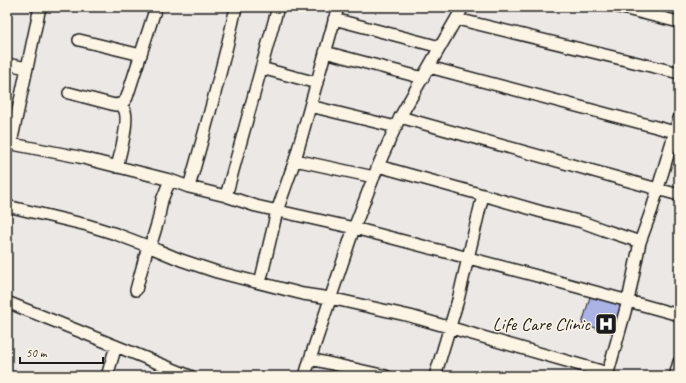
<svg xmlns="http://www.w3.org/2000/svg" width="686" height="383" font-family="Caveat,sans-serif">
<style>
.building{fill:#aab3e4;stroke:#1c1c1c;filter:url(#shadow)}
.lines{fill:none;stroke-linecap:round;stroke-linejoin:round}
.minor-casing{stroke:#1c1c1c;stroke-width:14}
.minor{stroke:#fcf5e5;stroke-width:11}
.labels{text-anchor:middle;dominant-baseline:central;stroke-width:3;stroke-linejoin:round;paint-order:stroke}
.poi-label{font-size:19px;fill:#1c1c1c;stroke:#fcf5e5;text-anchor:end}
</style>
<defs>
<filter id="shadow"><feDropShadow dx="3.5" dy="-3.5" stdDeviation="2" flood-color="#0004"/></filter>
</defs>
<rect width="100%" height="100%" fill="#ece8e5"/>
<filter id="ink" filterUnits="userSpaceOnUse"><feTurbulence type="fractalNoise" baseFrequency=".025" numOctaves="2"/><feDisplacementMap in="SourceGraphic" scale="8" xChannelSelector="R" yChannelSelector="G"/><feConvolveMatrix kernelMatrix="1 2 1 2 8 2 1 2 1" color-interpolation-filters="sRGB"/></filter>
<g filter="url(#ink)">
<!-- building -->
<path class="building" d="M590,297L621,305L614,333L582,324Z"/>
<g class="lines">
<!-- minor casing -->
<g class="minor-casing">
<path id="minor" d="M618,7L679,22
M334,19L440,47
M457,19L679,73
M79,40L141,55
M325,52L423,78
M7,64L27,68
M429,67L675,132
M261,68L317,83
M69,93L115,105C121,104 124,103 127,97L156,7
M310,106L396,127
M400,117L679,195
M7,143L79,157L170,180L189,187L226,196L256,206L354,228L541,277L679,315
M11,143L40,7
M295,160L374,177
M378,166L483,195
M117,167C120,155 130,118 124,109C123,107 121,106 119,104
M170,180L162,200L158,221L150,247L181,260L217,272L303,294L330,298L410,316L608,373
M189,187C206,127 223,68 236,7
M226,196L278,7
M7,206L87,225L116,234L150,247
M260,283L277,211L295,160L338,7
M136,290L148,246
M7,302L190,376
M310,359L386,376
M107,376L116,346
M305,376L310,359L354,228L378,166L400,117L463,7
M435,376L458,300L483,195L542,212L582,222L604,230L640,242
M607,376L628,301L640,242L652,209L658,188L679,118
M675,376L679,362"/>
</g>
<!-- minor -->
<use href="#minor" class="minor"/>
</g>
</g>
<!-- icons -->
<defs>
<g id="hospital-square" transform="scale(1.15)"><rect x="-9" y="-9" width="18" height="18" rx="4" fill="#1c1c1c" stroke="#fcf5e5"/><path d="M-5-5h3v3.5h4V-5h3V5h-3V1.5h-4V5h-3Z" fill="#fff"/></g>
</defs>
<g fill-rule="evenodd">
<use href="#hospital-square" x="606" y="324"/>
</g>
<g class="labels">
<!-- poi labels -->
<g class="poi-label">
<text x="590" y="324">Life Care Clinic</text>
</g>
</g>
<!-- margin -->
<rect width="686" height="383" fill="none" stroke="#fcf5e5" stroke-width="24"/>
<rect x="12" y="12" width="662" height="359" fill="none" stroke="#1c1c1c" stroke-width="1.5" filter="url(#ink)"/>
<!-- scale -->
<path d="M20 357v6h83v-6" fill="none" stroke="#1c1c1c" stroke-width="2"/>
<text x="26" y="357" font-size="12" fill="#1c1c1c" stroke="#fcf5e5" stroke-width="3" paint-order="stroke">50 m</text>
</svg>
